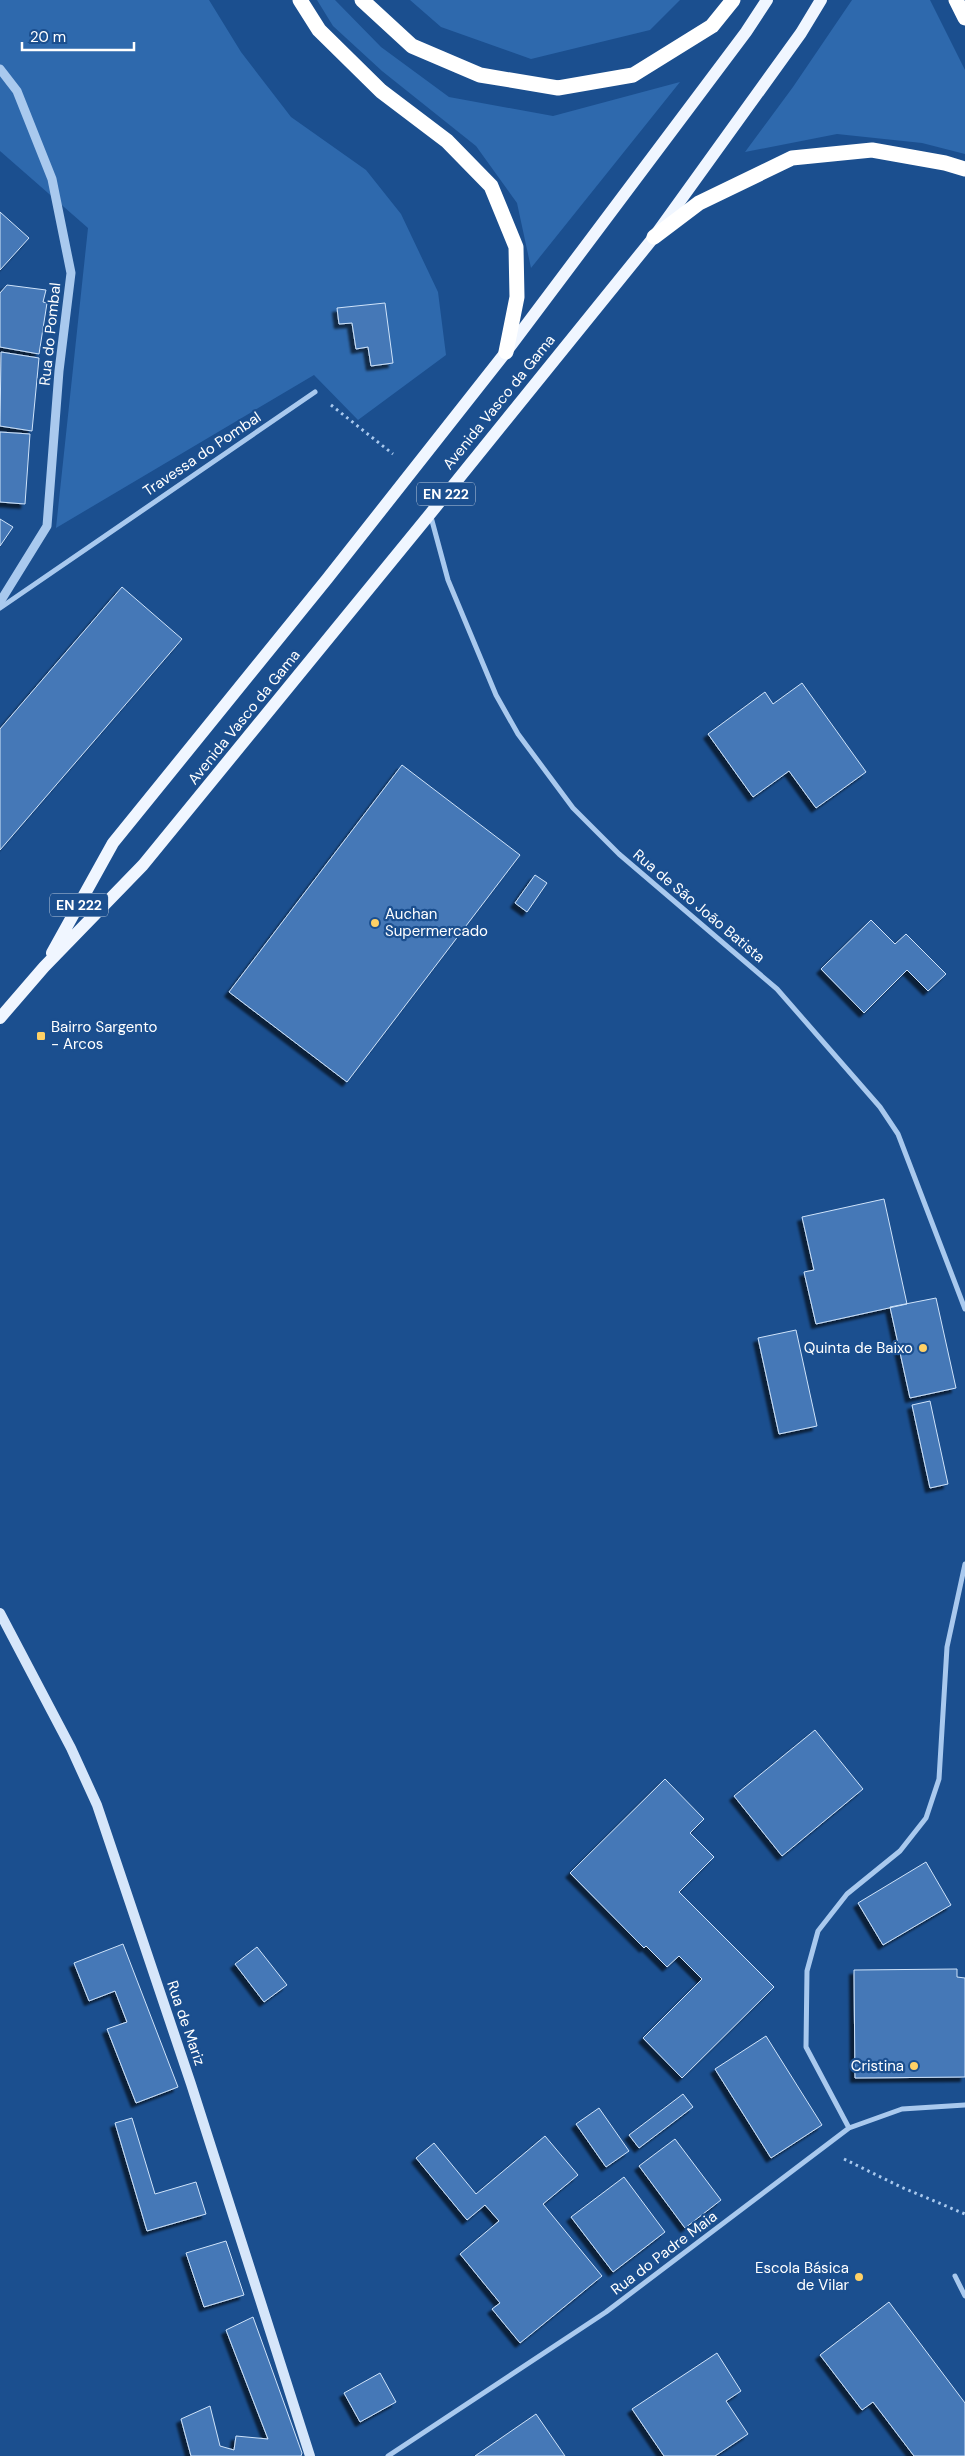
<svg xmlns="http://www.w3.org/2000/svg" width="965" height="2456" font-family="'DM Sans',sans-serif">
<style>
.green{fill:#2e69ad}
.building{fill:#4478b7;stroke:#cfe3fa;filter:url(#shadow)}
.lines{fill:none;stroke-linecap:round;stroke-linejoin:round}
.path{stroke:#a9c9ee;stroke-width:3;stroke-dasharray:2.5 4;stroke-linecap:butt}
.minor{stroke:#a9c9ee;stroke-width:5}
.tertiary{stroke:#a9c9ee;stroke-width:9}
.secondary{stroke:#d6e6fa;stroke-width:10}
.primary{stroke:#f0f6ff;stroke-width:12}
.motorway{stroke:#fff;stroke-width:15}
.poi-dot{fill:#ffd166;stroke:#1b4f8f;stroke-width:2}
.labels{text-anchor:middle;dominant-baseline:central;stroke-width:4.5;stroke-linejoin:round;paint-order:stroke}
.shield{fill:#1b4f8f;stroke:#bbcadd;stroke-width:1}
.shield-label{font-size:14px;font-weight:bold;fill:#fff}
.street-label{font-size:15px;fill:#fff;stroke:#1b4f8f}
.poi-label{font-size:15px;fill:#fff;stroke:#1b4f8f;text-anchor:end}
</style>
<defs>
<filter id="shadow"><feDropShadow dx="-4.5" dy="4.5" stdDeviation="1" flood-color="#0009"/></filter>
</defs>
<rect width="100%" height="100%" fill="#1b4f8f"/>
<!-- green -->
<path class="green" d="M0,0H209L241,52L291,117L366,170L401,214L438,292L446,355L358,420L314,375L56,528L88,228L0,151Z
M317,0H335L381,47L449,97L553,116L680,82L531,268L517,203L476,146L382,71L333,26Z
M410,0H680L650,30L531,59L441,27Z
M852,0H930L965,70V154L922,143L837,134L745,152L793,87Z"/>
<!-- building -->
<path class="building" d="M0,212L29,238L0,270Z
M7,285L46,290L43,302L47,303L39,354L0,347V293Z
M385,303L393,363L371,366L368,347L356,349L352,323L339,324L337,308Z
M1,352L39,358L32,431L0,426Z
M0,432L30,434L25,504L0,502Z
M0,519L13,527L0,546Z
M122,587L182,639L0,850V729Z
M802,683L866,772L816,808L789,771L753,797L708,734L765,692L773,704Z
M402,765L520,855L347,1082L229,992Z
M535,875L547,883L527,912L515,903Z
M871,920L895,944L906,934L946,974L928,991L907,970L864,1013L821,969Z
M884,1199L907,1304L816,1324L804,1272L814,1270L802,1217Z
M936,1298L956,1388L910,1398L890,1307Z
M796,1330L817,1426L779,1434L758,1338Z
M930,1401L948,1484L930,1488L912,1405Z
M815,1730L863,1789L782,1856L734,1796Z
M665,1779L704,1819L690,1833L714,1857L679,1892L774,1987L682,2078L643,2038L702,1979L679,1956L667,1967L646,1946L644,1948L570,1873Z
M926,1862L951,1905L883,1945L858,1903Z
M123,1944L178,2087L136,2103L107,2029L127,2022L115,1991L89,2001L74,1963Z
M257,1947L287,1985L264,2002L235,1964Z
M957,1969V1977L965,1978V2077L855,2078L854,1970Z
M766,2036L822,2125L771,2158L715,2069Z
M683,2094L693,2107L639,2148L629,2135Z
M599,2108L629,2151L606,2167L576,2124Z
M132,2118L155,2194L196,2182L206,2214L147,2231L115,2123Z
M545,2136L578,2175L543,2204L602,2276L520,2343L492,2309L500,2303L460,2254L499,2221L485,2205L467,2220L416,2158L434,2143L476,2194Z
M675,2139L721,2200L685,2228L639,2166Z
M624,2177L665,2232L613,2272L571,2217Z
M226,2241L244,2295L204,2307L186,2253Z
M889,2302L965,2403V2456H914L873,2402L862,2410L820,2355Z
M253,2317L302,2453L301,2456H191L181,2419L210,2406L220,2446L234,2450L236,2436L268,2439L226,2330Z
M717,2353L741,2391L726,2401L748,2434L715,2456H664L632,2409Z
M380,2373L396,2402L360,2422L344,2393Z
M536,2414L565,2456H475Z"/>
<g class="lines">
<!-- path -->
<path class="path" d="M331,405L393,454
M844,2159L901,2187L965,2214"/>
<!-- minor -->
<path class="minor" d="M431,517L448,580L496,695L518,734L573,808L619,854L777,989L880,1107L898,1134L965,1309
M0,608L315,392
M849,2128L806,2047L807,1971L818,1931L847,1894L900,1851L926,1818L939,1779L947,1647L965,1564
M955,2276L965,2296
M388,2456L606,2312L849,2128L902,2109L965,2105"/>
<!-- tertiary -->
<path class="tertiary" d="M0,69L17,91L52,179L71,273L59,371L47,526L0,602"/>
<!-- secondary -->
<path class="secondary" d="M0,1613L71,1748L97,1805L191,2084L310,2456"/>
<!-- primary -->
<path class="primary" d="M52,953L113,843L327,579L506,352L746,32L767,0
M0,1018L44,967L143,865L430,514L654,237L801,33L821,0"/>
<!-- motorway -->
<path class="motorway" d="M300,0L319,30L381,91L447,141L491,186L516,247L517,297L506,352
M362,0L412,46L480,75L558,88L633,75L712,26L733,0
M956,0L965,18
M654,237L699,203L792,158L872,150L945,163L965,169"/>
</g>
<!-- markers -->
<g class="poi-dot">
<circle cx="375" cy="923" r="5"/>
<rect x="36" y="1031" width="10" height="10" rx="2.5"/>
<circle cx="923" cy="1348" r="5"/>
<circle cx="914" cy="2066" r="5"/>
<circle cx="859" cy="2277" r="5"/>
</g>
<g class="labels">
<!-- shield labels -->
<g class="shield">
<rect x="417" y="482.5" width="58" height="23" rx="4"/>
<rect x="50" y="893.5" width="58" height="23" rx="4"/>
</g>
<g class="shield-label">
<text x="446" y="494">EN 222</text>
<text x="79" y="905">EN 222</text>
</g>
<!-- street labels -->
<g class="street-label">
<text transform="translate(50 334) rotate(-84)">Rua do Pombal</text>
<text transform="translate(499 402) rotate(-51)">Avenida Vasco da Gama</text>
<text transform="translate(202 454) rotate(-34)">Travessa do Pombal</text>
<text transform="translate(244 717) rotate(-51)">Avenida Vasco da Gama</text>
<text transform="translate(699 906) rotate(40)">Rua de São João Batista</text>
<text transform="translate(186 2023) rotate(71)">Rua de Mariz</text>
<text transform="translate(664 2253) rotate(-37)">Rua do Padre Maia</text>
</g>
<!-- poi labels -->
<g class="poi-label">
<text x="385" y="914" text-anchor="start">Auchan<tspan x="385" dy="17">Supermercado</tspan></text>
<text x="51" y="1027" text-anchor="start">Bairro Sargento<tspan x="51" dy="17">- Arcos</tspan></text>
<text x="913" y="1348">Quinta de Baixo</text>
<text x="904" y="2066">Cristina</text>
<text x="849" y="2268">Escola Básica<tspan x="849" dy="17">de Vilar</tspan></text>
</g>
</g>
<!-- scale -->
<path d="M22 42v8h112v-8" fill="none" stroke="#ffffff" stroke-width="2.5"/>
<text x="30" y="42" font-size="15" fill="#ffffff" stroke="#1b4f8f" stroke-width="4" paint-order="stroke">20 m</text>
</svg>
